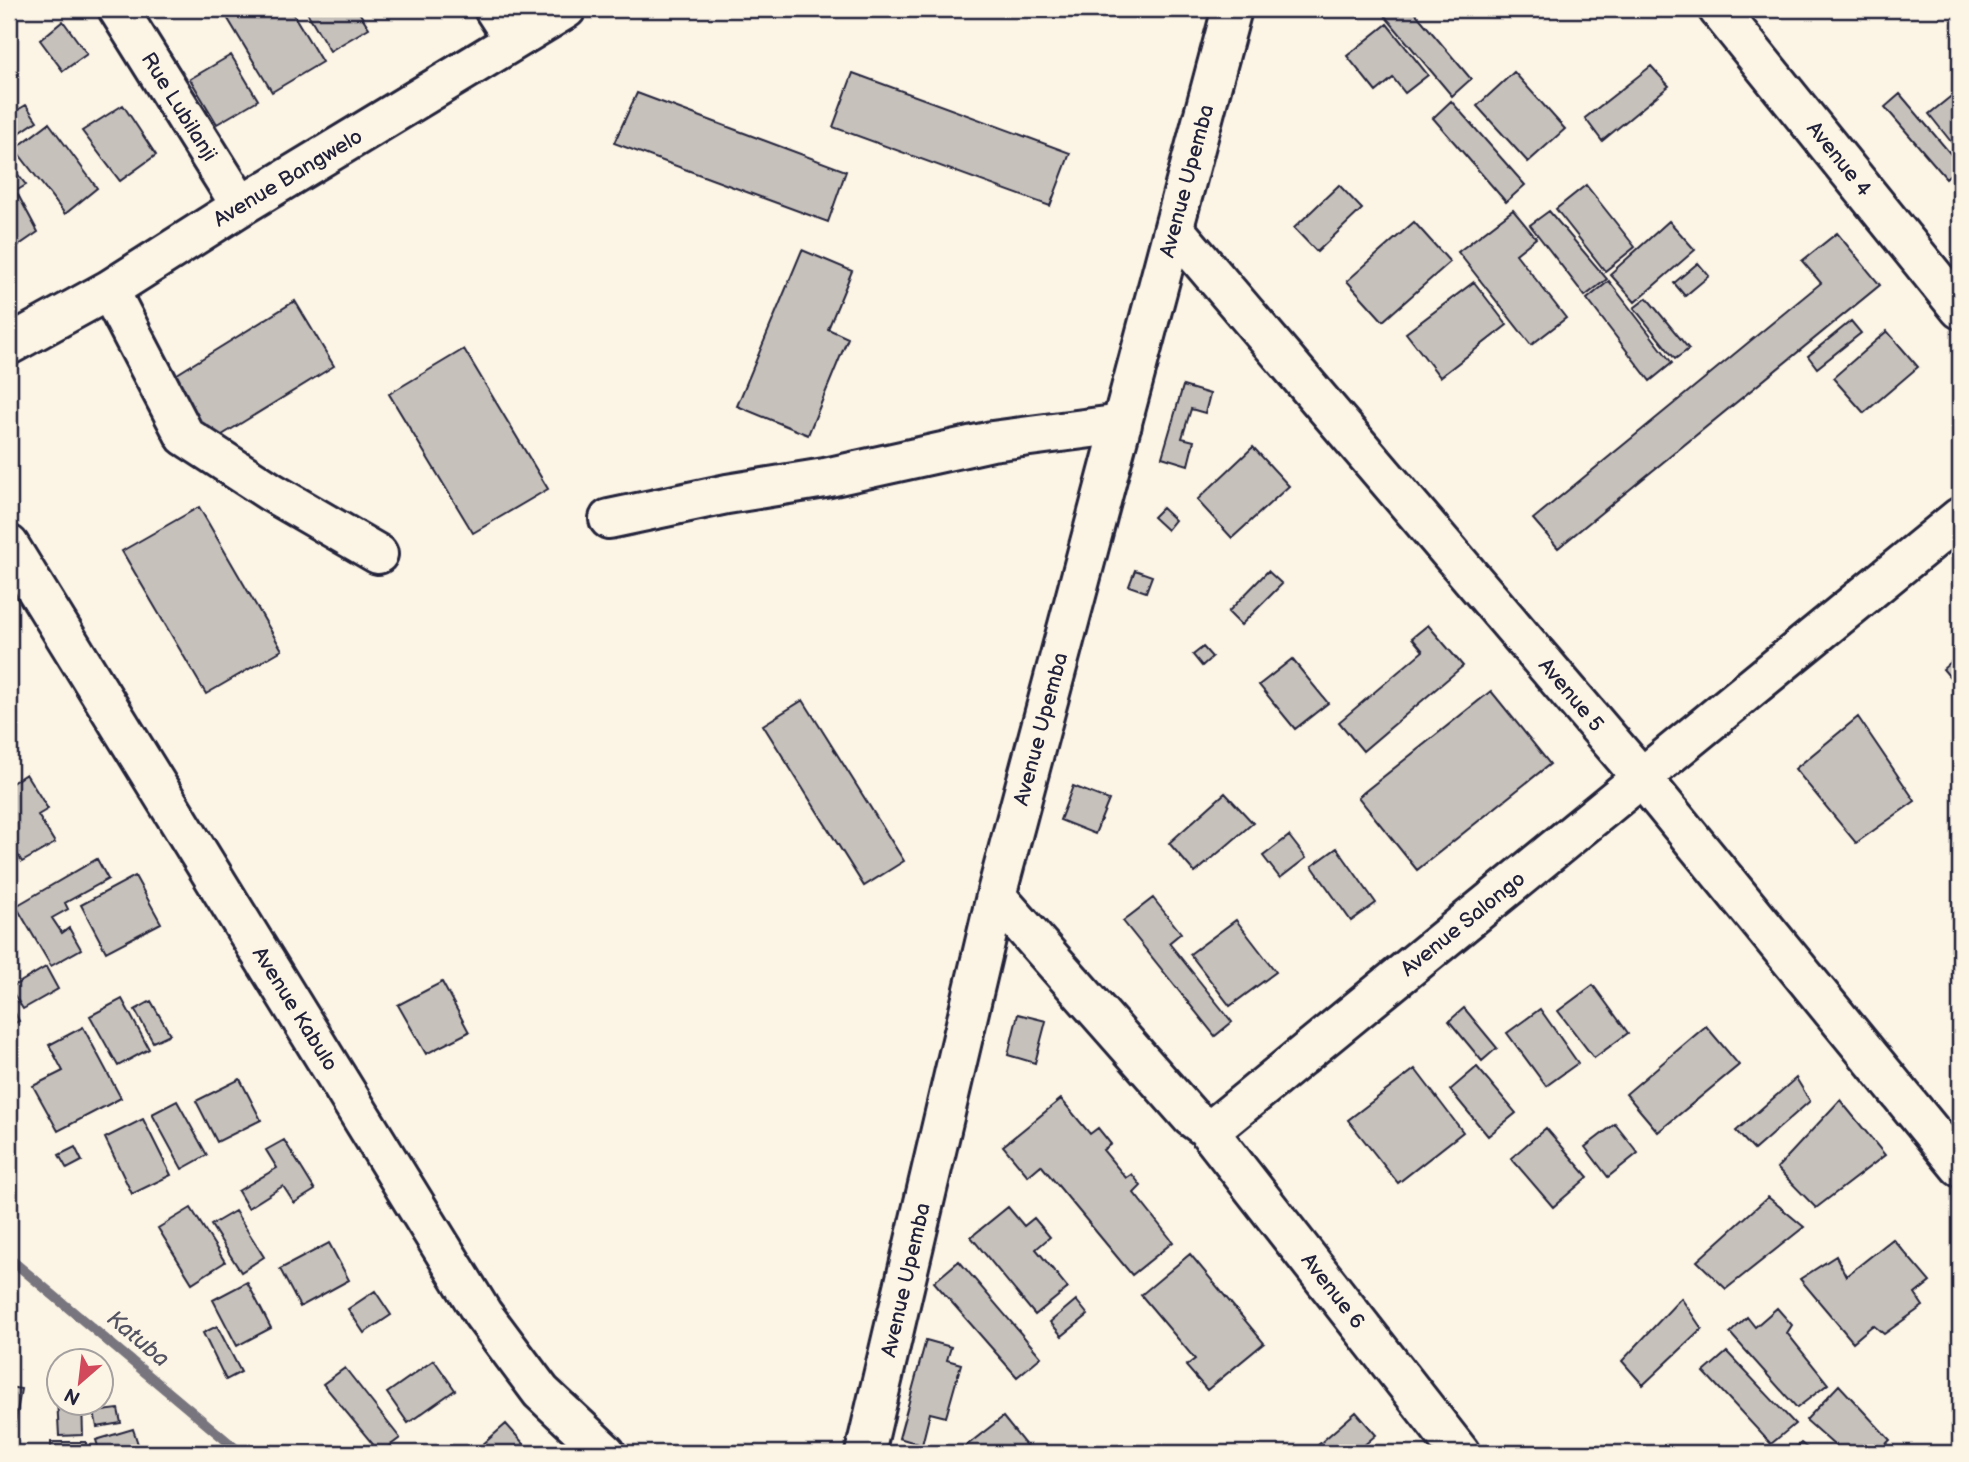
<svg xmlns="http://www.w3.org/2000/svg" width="1969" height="1462" font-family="'Balsamiq Sans',sans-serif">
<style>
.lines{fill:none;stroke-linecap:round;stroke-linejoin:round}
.stream{stroke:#78757e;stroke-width:10}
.building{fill:#c6c1bb;stroke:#22223b;stroke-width:2}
.minor-casing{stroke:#22223b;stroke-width:44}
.minor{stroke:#fcf5e5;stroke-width:38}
.labels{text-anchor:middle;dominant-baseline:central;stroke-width:7;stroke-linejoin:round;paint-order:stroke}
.street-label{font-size:21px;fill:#22223b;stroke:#fcf5e5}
.water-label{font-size:23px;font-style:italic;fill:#545362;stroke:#fcf5e5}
</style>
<rect width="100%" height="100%" fill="#fcf5e5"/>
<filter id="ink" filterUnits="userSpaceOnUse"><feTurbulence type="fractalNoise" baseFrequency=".0143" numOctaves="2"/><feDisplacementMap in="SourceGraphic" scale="14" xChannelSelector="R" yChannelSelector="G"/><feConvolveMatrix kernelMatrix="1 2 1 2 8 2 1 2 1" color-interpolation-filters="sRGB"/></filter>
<g filter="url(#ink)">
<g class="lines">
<!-- stream -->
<path class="stream" d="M9,1258L241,1453"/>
</g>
<!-- building -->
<path class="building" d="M222,9H290L322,62L272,92Z
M305,9H357L369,28L330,51Z
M1379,9H1412L1471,79L1452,96Z
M63,21L87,54L63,71L40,40Z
M1387,24L1428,75L1405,93L1393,78L1376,92L1347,56Z
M231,55L258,100L217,124L190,79Z
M1651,66L1669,86L1602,141L1585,118Z
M1514,72L1565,129L1528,162L1477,106Z
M853,73L1070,153L1050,206L833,127Z
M1960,89V153L1929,114Z
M637,93L846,171L828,222L614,143Z
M1900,94L1960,165L1946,178L1885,107Z
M1451,101L1525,185L1506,202L1433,118Z
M26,105L37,121L9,140V115Z
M123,105L156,155L120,181L82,131Z
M49,123L97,188L65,214L15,149Z
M9,163L26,185L16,191L38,232L9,252Z
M1339,185L1362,209L1317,252L1294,228Z
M1586,185L1635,247L1605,271L1556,209Z
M1513,210L1536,238L1516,254L1566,318L1531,345L1458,252Z
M1549,211L1607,279L1585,296L1530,225Z
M1669,221L1695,250L1635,302L1610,274Z
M1414,222L1450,262L1383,321L1347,281Z
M1837,233L1880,285L1558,548L1533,519L1821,283L1802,261Z
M802,250L852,271L828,329L848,338L808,435L737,406Z
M1698,263L1709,276L1685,296L1674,283Z
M1609,281L1672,363L1650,381L1587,299Z
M1474,282L1507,325L1440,377L1406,333Z
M1647,298L1689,349L1675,359L1634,308Z
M295,301L334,366L209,443L169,379Z
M1851,321L1861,333L1817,368L1808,356Z
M1887,331L1918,367L1864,413L1833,378Z
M464,349L548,489L473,533L389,394Z
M1183,386L1210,394L1205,413L1191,409L1182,438L1194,441L1188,465L1162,457Z
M1253,447L1289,486L1232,538L1197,500Z
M199,507L282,650L206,694L122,551Z
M1162,508L1175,520L1167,530L1153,517Z
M1135,570L1152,576L1146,592L1129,586Z
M1268,571L1282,584L1241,625L1228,612Z
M1428,625L1463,666L1363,751L1339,722L1423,651L1412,638Z
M1203,647L1212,657L1202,666L1193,655Z
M1960,654V689L1943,669Z
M1292,659L1328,703L1295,729L1259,685Z
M1491,691L1550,764L1417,870L1358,797Z
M803,700L904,861L864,886L763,725Z
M1858,717L1915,801L1856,843L1795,769Z
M26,774L48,809L38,815L55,843L22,862L9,840V785Z
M1073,786L1109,800L1095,834L1060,820Z
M1225,793L1253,823L1195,873L1169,843Z
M1289,836L1306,858L1280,878L1263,856Z
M1337,848L1376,903L1351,921L1312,866Z
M97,859L108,879L65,903L68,909L52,918L62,933L69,928L81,949L51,966L16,906Z
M135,876L161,923L106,952L81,905Z
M1153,898L1181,933L1169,943L1232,1022L1215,1036L1123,921Z
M1236,920L1276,972L1230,1006L1190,954Z
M46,967L58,989L23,1009L10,988Z
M442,982L469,1032L426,1054L398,1005Z
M1593,985L1628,1033L1594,1058L1558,1011Z
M122,999L149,1049L118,1066L90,1016Z
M9,1001L19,1021L9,1026Z
M151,1001L170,1034L153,1042L135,1010Z
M1464,1008L1497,1048L1482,1061L1449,1021Z
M1540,1009L1578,1063L1546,1086L1507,1033Z
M1018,1014L1046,1021L1035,1063L1008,1055Z
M1706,1026L1739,1065L1658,1132L1626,1094Z
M83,1027L121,1098L58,1131L33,1086L63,1071L49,1045Z
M1477,1067L1516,1113L1488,1136L1450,1090Z
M1415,1069L1463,1132L1398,1183L1348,1120Z
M1796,1078L1810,1101L1754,1150L1736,1131Z
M240,1079L261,1120L217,1142L196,1101Z
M1061,1099L1090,1134L1098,1128L1111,1144L1103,1150L1126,1178L1132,1174L1141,1186L1134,1193L1173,1242L1132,1275L1041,1165L1028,1176L1003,1146Z
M1840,1100L1885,1155L1816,1208L1777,1168Z
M177,1101L207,1155L182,1169L152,1114Z
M143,1119L171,1175L132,1194L105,1138Z
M1615,1124L1638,1153L1608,1177L1585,1147Z
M1546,1128L1588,1177L1553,1207L1511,1158Z
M284,1140L315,1190L294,1203L283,1186L248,1208L238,1191L277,1168L266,1150Z
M75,1147L82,1161L67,1169L59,1155Z
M1768,1197L1804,1227L1726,1289L1697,1261Z
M1008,1207L1024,1226L1034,1218L1050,1237L1036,1249L1068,1288L1035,1315L971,1237Z
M191,1208L225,1262L192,1283L158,1228Z
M235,1211L264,1257L241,1272L211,1225Z
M1893,1239L1930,1282L1915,1294L1923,1306L1884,1334L1873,1325L1853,1342L1800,1279L1836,1256L1846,1276Z
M329,1243L349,1280L300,1307L280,1269Z
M1190,1254L1264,1343L1207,1390L1186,1366L1195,1359L1141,1295Z
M959,1261L1041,1357L1017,1377L934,1282Z
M247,1282L271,1328L237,1346L213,1300Z
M375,1291L391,1315L364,1333L348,1309Z
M1681,1298L1702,1329L1643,1385L1622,1361Z
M1076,1300L1088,1315L1062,1336L1050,1322Z
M1777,1308L1792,1325L1787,1333L1828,1384L1797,1408L1730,1333L1747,1317L1755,1327Z
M217,1326L241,1372L226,1380L203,1333Z
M926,1340L951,1347L947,1360L961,1364L946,1417L930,1413L922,1445L899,1438Z
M1727,1352L1795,1424L1771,1444L1704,1372Z
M434,1360L455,1390L408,1423L387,1393Z
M345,1368L400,1438L380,1453L323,1384Z
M56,1379H60V1402H82L83,1435L59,1436Z
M1839,1385L1890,1440L1877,1453H1843L1806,1420Z
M9,1387L21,1389L10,1453H9Z
M118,1409L121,1423L97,1427L94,1412Z
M1356,1412L1376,1435L1355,1453H1309Z
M1003,1417L1032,1453H957Z
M506,1424L532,1453H473Z
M133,1429L141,1453H100L96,1440Z
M51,1442H86V1453H51Z
M1801,1443L1813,1453H1790Z"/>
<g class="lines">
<!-- minor casing -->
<g class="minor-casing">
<path id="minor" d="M118,9L241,206
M494,9L514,40
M1718,9L1960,309
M1174,229L1642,778L1960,1167
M109,290L185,436L271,492L378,554
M9,345L109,290L241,206L566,9
M609,519L727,494L825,478L992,441L1122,424
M9,545L482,1313L541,1392L606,1453
M996,896L1191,1117L1206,1128L1216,1126L1960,517
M1206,1128L1460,1453
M865,1453L996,896L1232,9"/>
</g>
<!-- minor -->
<use href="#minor" class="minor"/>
</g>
</g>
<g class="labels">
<!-- street labels -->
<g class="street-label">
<text transform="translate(179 107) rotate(58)">Rue Lubilanji</text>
<text transform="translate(1839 159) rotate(51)">Avenue 4</text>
<text transform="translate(288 178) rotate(-31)">Avenue Bangwelo</text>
<text transform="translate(1187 181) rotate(-75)">Avenue Upemba</text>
<text transform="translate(1571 695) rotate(50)">Avenue 5</text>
<text transform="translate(1041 729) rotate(-75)">Avenue Upemba</text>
<text transform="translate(1463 924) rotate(-39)">Avenue Salongo</text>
<text transform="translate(295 1009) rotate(58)">Avenue Kabulo</text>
<text transform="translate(906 1280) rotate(-77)">Avenue Upemba</text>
<text transform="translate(1333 1291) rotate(52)">Avenue 6</text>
</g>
<!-- water labels -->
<g class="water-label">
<text transform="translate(138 1339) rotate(40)">Katuba</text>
</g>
</g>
<!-- margin -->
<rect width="1969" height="1462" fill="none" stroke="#fcf5e5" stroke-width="35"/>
<rect x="18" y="18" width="1934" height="1427" fill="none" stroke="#22223b" stroke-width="2.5" filter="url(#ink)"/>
<!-- north arrow -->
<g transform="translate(80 1382) rotate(208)"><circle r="33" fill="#fcf5e5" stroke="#a5a1a1" stroke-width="2"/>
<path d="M0-5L12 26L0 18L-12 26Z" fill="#d1495b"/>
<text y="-10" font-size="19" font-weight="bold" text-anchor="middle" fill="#22223b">N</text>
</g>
</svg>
